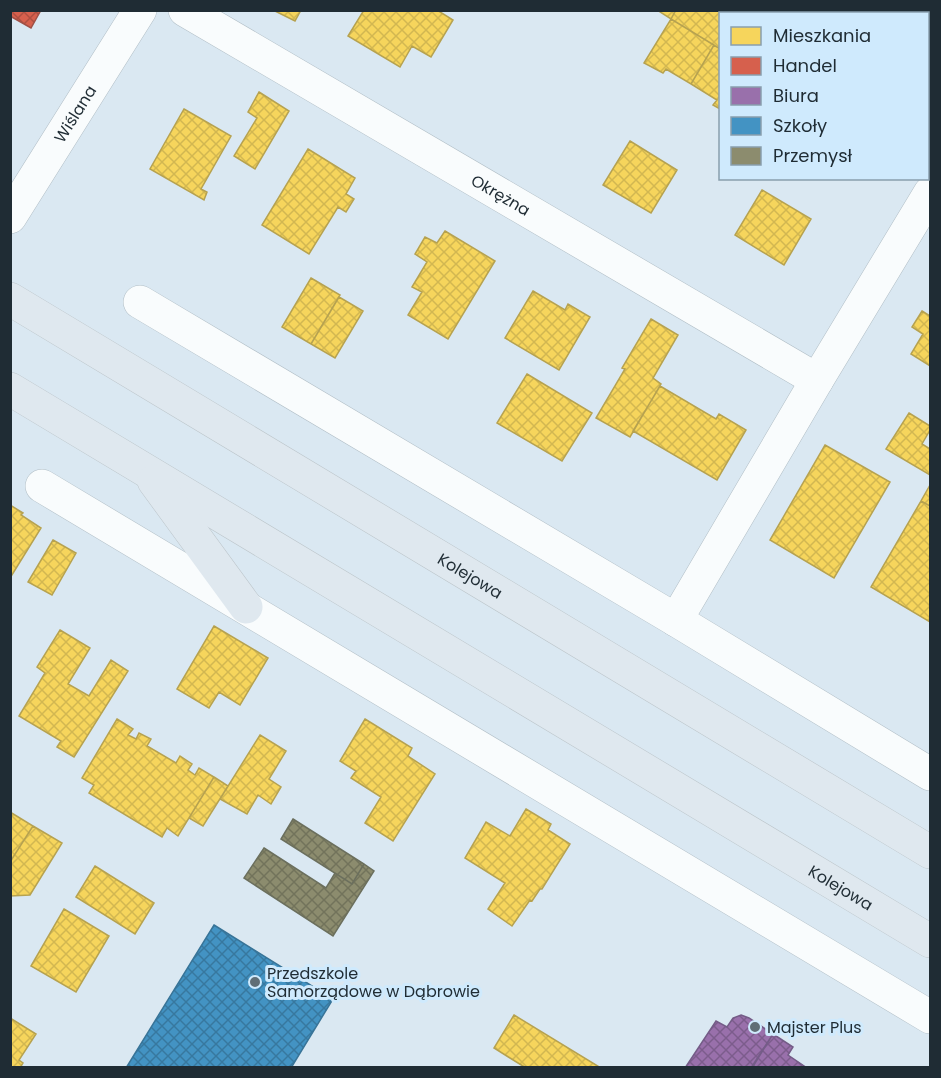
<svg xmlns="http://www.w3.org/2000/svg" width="941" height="1078" font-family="Poppins,sans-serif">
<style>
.homes{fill:url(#homes-cross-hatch);stroke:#b6a250;stroke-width:1.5}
.shops{fill:url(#shops-cross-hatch);stroke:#9f5046;stroke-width:1.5}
.offices{fill:url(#offices-cross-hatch);stroke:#745c87;stroke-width:1.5}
.schools{fill:url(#schools-cross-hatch);stroke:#387498;stroke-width:1.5}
.industry{fill:url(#industry-cross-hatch);stroke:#6b6f5d;stroke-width:1.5}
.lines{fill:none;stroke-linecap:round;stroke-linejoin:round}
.minor-casing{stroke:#b1bec6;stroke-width:34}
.highway-casing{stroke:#bcc5ca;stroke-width:34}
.minor{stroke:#f9fcfd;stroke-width:33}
.highway{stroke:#dfe8ef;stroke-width:33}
.poi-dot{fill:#606e76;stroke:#cfeafd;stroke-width:2}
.labels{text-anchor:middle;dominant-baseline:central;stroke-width:6;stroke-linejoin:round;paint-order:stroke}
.street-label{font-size:16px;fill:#1f2c34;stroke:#cfeafd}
.poi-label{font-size:16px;fill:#1f2c34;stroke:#cfeafd;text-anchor:start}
</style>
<defs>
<pattern id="homes-cross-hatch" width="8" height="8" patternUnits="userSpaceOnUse" patternTransform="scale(1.5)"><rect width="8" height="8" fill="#f6d55c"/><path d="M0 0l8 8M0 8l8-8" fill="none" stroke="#d2b751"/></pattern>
<pattern id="shops-cross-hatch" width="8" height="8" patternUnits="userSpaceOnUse" patternTransform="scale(1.5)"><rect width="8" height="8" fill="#d6604d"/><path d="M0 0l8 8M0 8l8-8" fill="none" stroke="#ad4f41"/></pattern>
<pattern id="offices-cross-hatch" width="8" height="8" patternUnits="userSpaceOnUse" patternTransform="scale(1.5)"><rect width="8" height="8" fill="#9970ab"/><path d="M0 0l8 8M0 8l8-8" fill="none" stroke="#7c5c8c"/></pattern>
<pattern id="schools-cross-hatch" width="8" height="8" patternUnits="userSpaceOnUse" patternTransform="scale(1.5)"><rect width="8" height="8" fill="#4393c3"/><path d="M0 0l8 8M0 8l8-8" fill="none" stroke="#37789f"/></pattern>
<pattern id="industry-cross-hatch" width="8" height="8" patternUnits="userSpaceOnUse" patternTransform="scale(1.5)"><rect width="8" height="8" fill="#8c8c6e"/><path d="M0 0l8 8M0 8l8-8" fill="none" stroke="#72735b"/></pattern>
</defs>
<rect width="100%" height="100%" fill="#dae8f2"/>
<!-- homes -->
<path class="homes" d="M273,10H301L295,21Z
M364,10H437L453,20L431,57L412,46L400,67L348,36Z
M657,10H676L671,19Z
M676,10L769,11L809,10L807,14H720V49L671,19Z
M866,10H930V52L928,57V14H865Z
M671,19L714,45L691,84L666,69L663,73L644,63Z
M714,45L720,49V109L713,105L717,100L691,84Z
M259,92L289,111L255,169L234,156L257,118L248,112Z
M184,109L231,136L201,189L207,192L204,200L150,169Z
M630,141L677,170L651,213L603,185Z
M308,149L355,178L346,194L354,199L346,212L338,207L309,254L262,225Z
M762,190L811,219L784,265L735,235Z
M445,231L495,261L448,339L408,315L422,292L412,287L427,262L415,254L425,237L437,243Z
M311,278L340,295L311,344L282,327Z
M533,291L565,310L568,304L590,317L559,370L505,338Z
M339,297L363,311L335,358L311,344Z
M922,311L930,316V366L911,354L923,334L912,327Z
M651,319L678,335L653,378L661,384L630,437L596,418L625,369L622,368Z
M527,374L592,413L562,461L497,423Z
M660,386L716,419L719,414L746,430L717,480L633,431Z
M909,413L930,426V430L922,444L930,449V475L886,449Z
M825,445L890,482L834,578L770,540Z
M930,485V506L921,501Z
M921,501L930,506V622L871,587Z
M10,505L23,513L21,515L41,528L10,578Z
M53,540L76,553L52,595L28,582Z
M214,626L268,658L240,705L219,692L209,708L177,689Z
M60,630L90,648L68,684L89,696L111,660L128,671L74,757L57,747L61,741L19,716L45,673L37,667Z
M117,719L133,729L128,735L136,739L139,733L151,739L147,746L176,763L180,756L192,764L188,770L195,775L199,768L214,777L178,836L167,828L162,837L89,793L94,785L82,778Z
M365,719L412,748L408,756L435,774L393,841L365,823L381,797L351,778L356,771L340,761Z
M260,735L286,751L269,779L281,787L271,804L258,795L247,814L220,799Z
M214,777L228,786L203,826L189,818Z
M526,809L551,824L548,830L570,844L542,889H540L532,901L530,900L512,926L488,909L505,883L465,858L486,822L510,836Z
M10,812L33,826L10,862Z
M33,826L62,843L30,895L10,896V862Z
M95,866L154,903L135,934L76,897Z
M64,909L109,936L76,992L31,966Z
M514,1015L601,1068H526L494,1048Z
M10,1018L36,1034L19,1060L23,1063L20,1068H10Z"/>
<!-- shops -->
<path class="shops" d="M10,10H41L31,28L10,16Z"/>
<!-- offices -->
<path class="offices" d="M741,1015L749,1018L773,1034L751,1068H685L716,1021L727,1027L733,1018Z
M773,1034L793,1047L788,1055L807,1068H752Z"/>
<!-- schools -->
<path class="schools" d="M214,925L333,999L291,1068H126Z"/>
<!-- industry -->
<path class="industry" d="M293,819L364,864L352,884L281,839Z
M264,848L326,888L335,873L352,884L364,864L374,871L333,936L244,878Z"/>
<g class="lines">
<!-- minor casing -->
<g class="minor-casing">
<g id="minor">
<path id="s1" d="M185,10L817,380"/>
<path id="s2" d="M10,217L140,10"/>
<path d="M140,302L676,620L930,774"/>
<path d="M42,486L930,1017"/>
<path d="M676,620L817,380L930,193"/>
</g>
</g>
<!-- highway casing -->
<g class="highway-casing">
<g id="highway">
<path id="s3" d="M10,299L930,852"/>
<path id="s4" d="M10,389L930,941"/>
<path d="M154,481L246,607"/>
</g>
</g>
<!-- minor -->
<use href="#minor" class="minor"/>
<!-- highway -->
<use href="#highway" class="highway"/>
</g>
<!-- markers -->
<g class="poi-dot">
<circle cx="255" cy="982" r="6"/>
<circle cx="755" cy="1027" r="6"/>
</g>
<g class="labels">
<!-- street labels -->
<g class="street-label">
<text stroke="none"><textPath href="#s2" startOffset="122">Wiślana</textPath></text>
<text stroke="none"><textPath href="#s1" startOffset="366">Okrężna</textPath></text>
<text stroke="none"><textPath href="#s3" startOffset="537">Kolejowa</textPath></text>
<text stroke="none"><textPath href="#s4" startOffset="969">Kolejowa</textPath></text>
</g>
<!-- poi labels -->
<g class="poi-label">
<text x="267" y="973">Przedszkole<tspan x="267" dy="18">Samorządowe w Dąbrowie</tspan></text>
<text x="767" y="1027">Majster Plus</text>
</g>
</g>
<!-- border -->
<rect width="941" height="1078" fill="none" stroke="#1f2c34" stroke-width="24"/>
<!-- legend -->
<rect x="719" y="12" width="210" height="168" fill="#cfeafd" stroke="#899ead" stroke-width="1.5"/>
<rect x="731" y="27" width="30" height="18" fill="#f6d55c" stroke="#899ead" stroke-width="1.5"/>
<text x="773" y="42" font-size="18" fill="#1f2c34">Mieszkania</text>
<rect x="731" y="57" width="30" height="18" fill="#d6604d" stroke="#899ead" stroke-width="1.5"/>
<text x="773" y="72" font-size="18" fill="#1f2c34">Handel</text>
<rect x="731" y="87" width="30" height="18" fill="#9970ab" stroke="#899ead" stroke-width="1.5"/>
<text x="773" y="102" font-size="18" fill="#1f2c34">Biura</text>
<rect x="731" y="117" width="30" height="18" fill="#4393c3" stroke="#899ead" stroke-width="1.5"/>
<text x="773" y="132" font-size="18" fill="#1f2c34">Szkoły</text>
<rect x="731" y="147" width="30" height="18" fill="#8c8c6e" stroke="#899ead" stroke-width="1.5"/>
<text x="773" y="162" font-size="18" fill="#1f2c34">Przemysł</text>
</svg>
